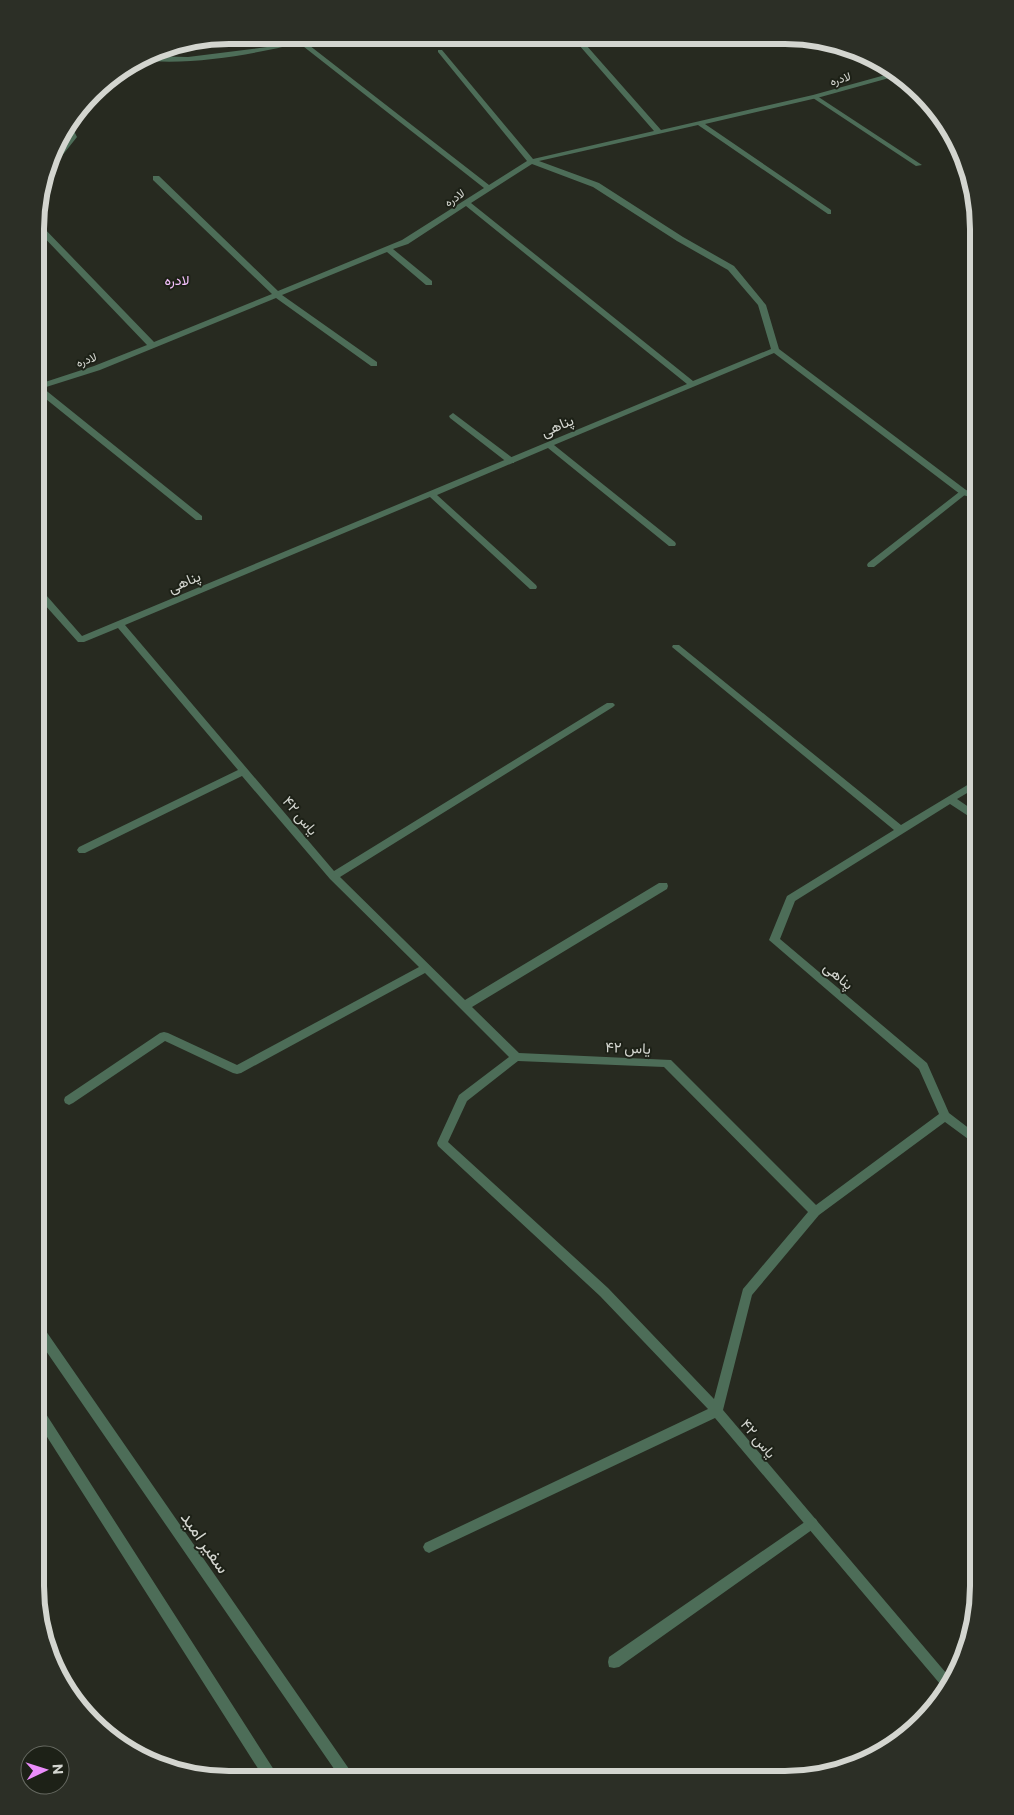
<svg xmlns="http://www.w3.org/2000/svg" width="1014" height="1815" font-family="Commissioner,Vazirmatn,sans-serif">
<style>
.lines{fill:none;stroke-linecap:round;stroke-linejoin:round}
.service{fill:#4d6d58;fill-rule:evenodd}
.minor{fill:#4d6d58;fill-rule:evenodd}
.tertiary{fill:#4d6d58;fill-rule:evenodd}
.labels{text-anchor:middle;dominant-baseline:central;stroke-width:4;stroke-linejoin:round;paint-order:stroke}
.far-street-label{font-size:12px;fill:#d3d5cf;stroke:#1d2117}
.far-neighbourhood-label{font-size:14px;fill:#f5c0fd;stroke:#1d2117}
.street-label{font-size:15px;fill:#d3d5cf;stroke:#1d2117}
.near-street-label{font-size:18px;fill:#d3d5cf;stroke:#1d2117}
.rim{fill:none;stroke:#d3d5cf;stroke-width:6}
</style>
<rect width="100%" height="100%" fill="#272a20"/>
<g class="lines">
<!-- service -->
<path class="service" d="M813,96H817L922,165L916,166L813,98Z
M453,413L514,459V463H508L450,418L449,416Z
M963,489L966,490V494L874,567H868L867,565L868,563Z
M812,1517L816,1519L818,1523L816,1527L619,1667L614,1668L609,1667L608,1662L609,1657Z"/>
<!-- minor -->
<path class="minor" d="M316,36H325L305,42L489,185L527,161L438,52V50H442L533,159L654,131L572,37H579L661,130L813,95L896,72L900,75L817,98L705,124L831,210V214H828L698,125L539,161L599,183L683,237L734,266L766,305L779,349L966,490L979,494V500L960,494L774,353L554,445L675,542L676,544L675,546H669L548,448L437,495L536,585L537,587L536,589H530L430,497L125,625L334,871L607,703H613L615,705L613,707L340,877L465,1000L659,883H667L668,886L667,889L472,1007L519,1053L671,1060L816,1205L939,1114L919,1069L769,940L787,896L894,830L672,647L673,645H679L901,825L979,778V786L957,799L979,814V823L950,804L795,901L780,939L927,1063L949,1113L979,1136V1147L945,1122L819,1215L752,1295L723,1410L952,1680L946,1691L715,1418L433,1551L429,1553L425,1551L423,1547L425,1543L708,1409L600,1296L438,1146L437,1143L459,1095L509,1057L425,973L241,1073L237,1074L233,1073L165,1041L73,1103L69,1105L65,1103L64,1100L65,1097L160,1033L164,1032L168,1033L237,1065L419,967L330,879L242,776L85,853H79L77,850L79,847L238,770L118,628L84,642H78L36,595V586L39,587L82,636L687,384L466,206L408,244L393,249L432,281V285H426L387,252L282,295L377,362V366H371L276,298L100,370L43,388L202,516V520H196L36,391V385L94,366L147,345L37,230V224H40L154,342L272,294L153,180V176H159L278,291L402,240L484,188L299,43C251,55 189,66 139,60L145,56L188,57L267,47ZM532,164L593,187L677,241L728,270L758,305L771,349L693,381L471,203ZM518,1061L664,1067L808,1212L743,1289L714,1399L608,1288L448,1142L467,1101Z
M756,38H784L769,43Z
M70,123L77,137L61,157L50,161L51,156L57,155L70,137L67,128Z"/>
<!-- tertiary -->
<path class="tertiary" d="M35,1320L39,1321L356,1779H341L35,1335Z
M35,1402L39,1403L276,1773L278,1779L264,1778L35,1418Z"/>
</g>
<g class="labels">
<!-- far-street labels -->
<g class="far-street-label">
<text transform="translate(840 78) rotate(-16)">لادره</text>
<text transform="translate(454 197) rotate(-33)">لادره</text>
<text transform="translate(86 359) rotate(-20)">لادره</text>
</g>
<!-- far-neighbourhood labels -->
<g class="far-neighbourhood-label">
<text x="177" y="279">لادره</text>
</g>
<!-- street labels -->
<g class="street-label">
<text transform="translate(557 425) rotate(-23)">پناهی</text>
<text transform="translate(184 581) rotate(-23)">پناهی</text>
<text transform="translate(301 815) rotate(50)">یاس ۴۲</text>
<text transform="translate(839 975) rotate(40)">پناهی</text>
<text transform="translate(628 1047) rotate(2)">یاس ۴۲</text>
<text transform="translate(759 1438) rotate(50)">یاس ۴۲</text>
</g>
<!-- near-street labels -->
<g class="near-street-label">
<text transform="translate(206 1542) rotate(55)">سفیر امید</text>
</g>
</g>
<!-- crop -->
<path d="M0 0H1014V1815H0ZM229 44H785A185 185 0 0 1 970 229V1586A185 185 0 0 1 785 1771H229A185 185 0 0 1 44 1586V229A185 185 0 0 1 229 44Z" fill="#2c2f26" fill-rule="evenodd"/>
<path class="rim" d="M229 44H785A185 185 0 0 1 970 229V1586A185 185 0 0 1 785 1771H229A185 185 0 0 1 44 1586V229A185 185 0 0 1 229 44Z"/>
<!-- north arrow -->
<g transform="translate(45 1770) rotate(86)"><circle r="24" fill="#1d2117" stroke="#666961"/>
<path d="M0-4L9 19L0 12L-9 19Z" fill="#eb8dfb"/>
<text y="-8" font-size="14" font-weight="bold" text-anchor="middle" fill="#d3d5cf">N</text>
</g>
</svg>
